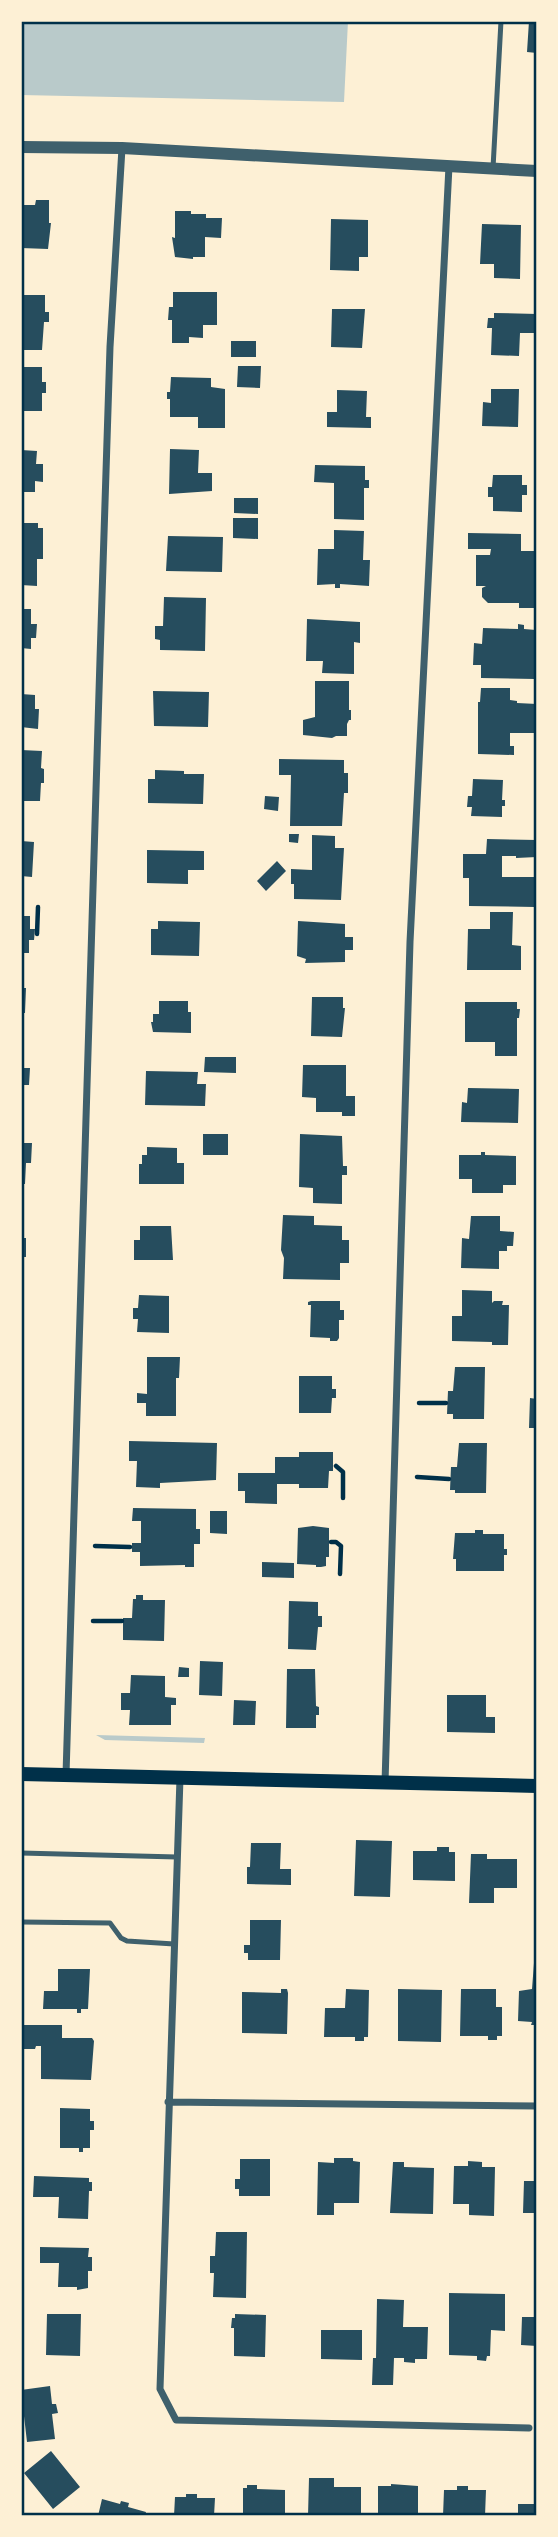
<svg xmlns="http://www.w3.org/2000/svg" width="558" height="2537" font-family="Barlow,sans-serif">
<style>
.green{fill:#b9caca}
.building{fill:#264d5e}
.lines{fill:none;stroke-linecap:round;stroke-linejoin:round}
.path{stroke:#003049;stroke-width:4.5}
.service{stroke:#3f606c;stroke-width:5}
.minor{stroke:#3f606c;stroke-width:7}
.tertiary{stroke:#3f606c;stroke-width:12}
.secondary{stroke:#003049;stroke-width:14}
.neatline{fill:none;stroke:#003049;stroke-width:2.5}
</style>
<rect width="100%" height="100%" fill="#fdf0d5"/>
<!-- green -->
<path class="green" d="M21,21H348L344,102L21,95Z
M96,1735L205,1738L204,1743L105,1740Z"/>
<!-- building -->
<path class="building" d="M529,21H537V53L527,52Z
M36,200H49V223H51L48,249L21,248V205H35Z
M175,211H191V214H206V218H222L221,238L205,237V257H193V259L175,257L172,237L175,238Z
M331,219L368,220V257H359V271L330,270Z
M482,224L521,225L520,279L494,278V264H480Z
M173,292H217V325H203V338L189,337V343H172V320H168L169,307H173Z
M21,295H45V312H49V322H44L42,350H21Z
M332,309H365L362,348L331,347Z
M494,313L537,314L536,333H520L519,356L491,355L492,328H487L488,318H494Z
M231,341H256V357H231Z
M238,366H261L260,388L237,387Z
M21,367H42V382H46V393H42V411H21Z
M171,377L211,378V387L225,389V428H198V417H170V399H167V392H170Z
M491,389H519L518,427L482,426L483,402L491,403Z
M337,390L367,391L366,417H371V428L327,427V412H337Z
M170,449L199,450L198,473H212V491L169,494Z
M21,450L37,451L36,464H43V482L35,481V492H21Z
M315,465L365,466V480H369V488H364V520L334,519V483L314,482Z
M493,475H522V485H527V495H522V512L493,511V497H488V487H492Z
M234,498H258V514L234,513Z
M233,518H258V539L233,538Z
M21,523H38V528H43V559H37V586L21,585Z
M334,530L364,531L363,560H370L369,586L340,584V588H335V584L317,585L318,549H334Z
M468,533L521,534V551H537L536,608H519V603H488L482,597V588L486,586H476V555H490L491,549H468Z
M168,536L223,537L222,572L166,571Z
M164,597L206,598L205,651L160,650V640L155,639V626H163Z
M21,609H31V624H37L36,638H31V649L21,648Z
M307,619L360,622V643L354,642V674L322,673L323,661H306Z
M518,624L524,625V629L536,630L535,679L481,678V665H473L474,643L482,644L483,628L518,629Z
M315,681H349V710H351V720H349L347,724V736H336L332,738L303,735V720L315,717Z
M481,688H510V700L517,701V703L537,704V733H510V746H514V755L478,754V702H480Z
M153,691L209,692L208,727L154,726Z
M21,694L35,695V709H39L38,729L21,727Z
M21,750L42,751L41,768L44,769V783H41L40,801H21Z
M279,759L344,760V773H348V793H344L342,826H290L291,775H279Z
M155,770L184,771V774H204L203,804L148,803V779H155Z
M473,779L503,780L502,800H505V806H502V817L471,816L472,807H467L468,796H472Z
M265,796L279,797L278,811L264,809Z
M289,834H299L298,843L289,842Z
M312,835L335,836V848H344L341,900L294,899V884H291V869L312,870Z
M487,839L537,840V857L516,858V856H502V877H535V907L469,906V878H463V854H486Z
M21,841L34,842L32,877L21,876Z
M147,850L204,851V870H188V884L147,883Z
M277,861L286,871L266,891L257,881Z
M490,912H513L512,945L521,946V970H467L468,929H490Z
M21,916H30V929H35L34,940H29V953H21Z
M158,921L200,922L199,956L151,955V929H158Z
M298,921L345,924V937H353V950H345V962L305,963L306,959L297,956Z
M21,988H26L25,1013H21Z
M312,997H343V1008H345L342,1037L311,1036Z
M159,1001H188V1012H191V1033L153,1032L151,1022H153V1014H159Z
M465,1002H517V1009H520L519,1018H517V1056H495V1042H465Z
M205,1057H236V1073L204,1072Z
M303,1065H346V1096H355V1116H342V1112H316V1098L302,1097Z
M21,1068H30L29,1085H24V1102H21Z
M146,1071L198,1072L197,1084H206L205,1106L145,1105Z
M468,1088L519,1089L518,1123L461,1122L462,1102L467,1103Z
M203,1134H228V1155H203Z
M300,1134L342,1136L343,1166H347V1175H342V1204L313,1203V1188L299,1187Z
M21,1143H32L31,1163H26L25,1184H21Z
M147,1147L177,1148V1163H184V1184H139V1164H142V1155H147Z
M481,1152H485V1155L516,1156V1185H503V1193H472V1179H459V1155H481Z
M283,1215L314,1216V1225L342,1226V1240H349V1263H340V1280L283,1279L284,1258L281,1250Z
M471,1216H500V1231L514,1232L513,1246H507V1251H499V1269L461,1268L462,1238L469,1239Z
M140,1226H171L173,1260H134V1240H140Z
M21,1238H26V1257H21Z
M462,1290L492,1291V1303L494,1301H503L502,1305H509L508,1345H492V1342L452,1341V1316H462Z
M139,1295L169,1296V1333L137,1332L138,1319H133V1308H138Z
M311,1301H340V1310H344V1320H339V1338L337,1341H330V1338L310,1337L311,1305H308V1302Z
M147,1357H180L179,1378H176V1416H146V1403H137V1393L147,1394Z
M455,1367H485L484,1419H453V1414H447L448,1391H453Z
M299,1376H332V1389H336V1398H332L331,1413H299Z
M530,1398L537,1399V1428H529Z
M129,1441L217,1443L216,1480L160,1483V1488L136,1487L137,1461H129Z
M459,1443H487L486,1493H455V1490H450L451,1467H457Z
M299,1452H333V1471H329L328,1488H299V1484H277V1504L245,1503V1491H238V1473H275V1457H299Z
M133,1508L196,1509V1529H200V1544H194V1567H185V1565L140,1566V1552H132V1543H141V1521H132Z
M210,1511H227V1534L210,1533Z
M313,1526L329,1528V1557H326V1566L321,1567H316V1565L297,1564L298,1528Z
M475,1530H483V1534H504V1549H507V1555H504V1571H456V1559H453L455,1533H475Z
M262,1562L294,1563V1578L262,1577Z
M136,1595H143V1600H165L164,1641L123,1640V1618H132L133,1599H136Z
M289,1601L318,1602V1616H322V1627H318L316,1650L288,1649Z
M200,1661L223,1662L222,1696L199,1695Z
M179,1667L189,1668V1677H178Z
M287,1669H315L316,1706L319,1707V1715H316V1728H286Z
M131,1675L165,1676V1697L176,1698V1705H171V1725H129L130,1710H121V1693H130Z
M447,1695H486V1717H495V1733L447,1732Z
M234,1700L256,1701L255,1725H233Z
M356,1840L392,1841L390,1897L354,1896Z
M251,1843H281L280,1869H291V1885L247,1884V1867H250Z
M437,1847H449V1852H455V1881L413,1880V1851H437Z
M471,1854H487V1859H517V1888H494V1903H469Z
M250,1920H281L280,1960H248V1953H244V1945H250Z
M534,1963H537V2025H531L532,2022L518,2021L519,1991L532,1989Z
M58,1969H90L88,2009H81V2013H77V2009H43L44,1991H58Z
M281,1989H287L288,1993L287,2034L242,2033V1992L281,1993Z
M346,1989L369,1990L368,2037H364V2041H355V2037H324L325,2008H345Z
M398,1989L442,1990L441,2042L398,2041Z
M461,1989H496V2007H502V2036H497V2040H488V2036H460Z
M21,2025H62V2038H92L94,2041L91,2080L41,2079V2046H36L35,2049H21Z
M60,2108L90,2109V2121H94V2130H90V2148H83V2152H79V2148H60Z
M334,2158H353V2161L360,2162L359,2203H334V2215H317L318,2162L334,2163Z
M240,2159H270V2196H239V2189H235V2179H240Z
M468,2161L482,2162V2167H495L494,2216L469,2215V2204H453L454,2166H468Z
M393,2162H404V2167L434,2168L433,2214L390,2213Z
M34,2176L89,2178V2182H92V2191H89L88,2219L58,2218L59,2197H33Z
M524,2181H537V2213H523Z
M216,2232H247L246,2298L213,2297L214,2273H210V2256H215Z
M40,2247L89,2248L88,2257H92V2271H88V2288L77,2290V2287H58L59,2263H40Z
M449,2293L505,2294V2331L491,2330L490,2356H487L486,2361L477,2360V2356L449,2355Z
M377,2299L404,2300L403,2327H428L427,2359H415V2363L404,2362V2358H394L393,2385H372L373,2358H376Z
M47,2314H81L80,2356L46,2355Z
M235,2314L266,2315L265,2357L234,2356V2328H231L232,2318H235Z
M522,2317H537V2346L521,2345Z
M321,2330H362V2360L321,2359Z
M50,2386L52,2404H56L58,2413L52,2414L55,2439L27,2442L21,2390Z
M51,2451L80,2487L53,2509L24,2473Z
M309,2478H334V2487H361V2516H308Z
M391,2484L418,2486V2514H378V2486H391Z
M247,2485H257V2489L285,2490V2516H243V2488H247Z
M457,2486H468V2490H486L485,2516H443L444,2490H457Z
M186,2494H197V2498H215L214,2516H174L175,2497H186Z
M102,2499L120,2504L121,2501L129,2503L128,2507L146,2512L145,2516H98Z
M518,2504H537V2516H518Z"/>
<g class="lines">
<!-- path -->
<path class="path" d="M37,934L38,907
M419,1403H446
M336,1466L343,1472V1498
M417,1477L449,1479
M331,1542H336L341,1546L340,1574
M95,1546L130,1547
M93,1621H122"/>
<!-- service -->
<path class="service" d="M493,168L501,21
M21,1853L177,1857
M21,1922L110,1923L121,1938L127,1941L174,1944"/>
<!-- minor -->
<path class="minor" d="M66,1775L100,659L110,347L122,148
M180,1778L160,2389L176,2420L529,2428
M385,1783L410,942L449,166
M168,2102L537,2106"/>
<!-- tertiary -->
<path class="tertiary" d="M21,147L122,148L537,171"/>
<!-- secondary -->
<path class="secondary" d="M21,1774L537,1786"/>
</g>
<!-- border -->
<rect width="558" height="2537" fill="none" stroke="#fdf0d5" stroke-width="46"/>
<rect x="23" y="23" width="512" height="2491" class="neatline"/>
</svg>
